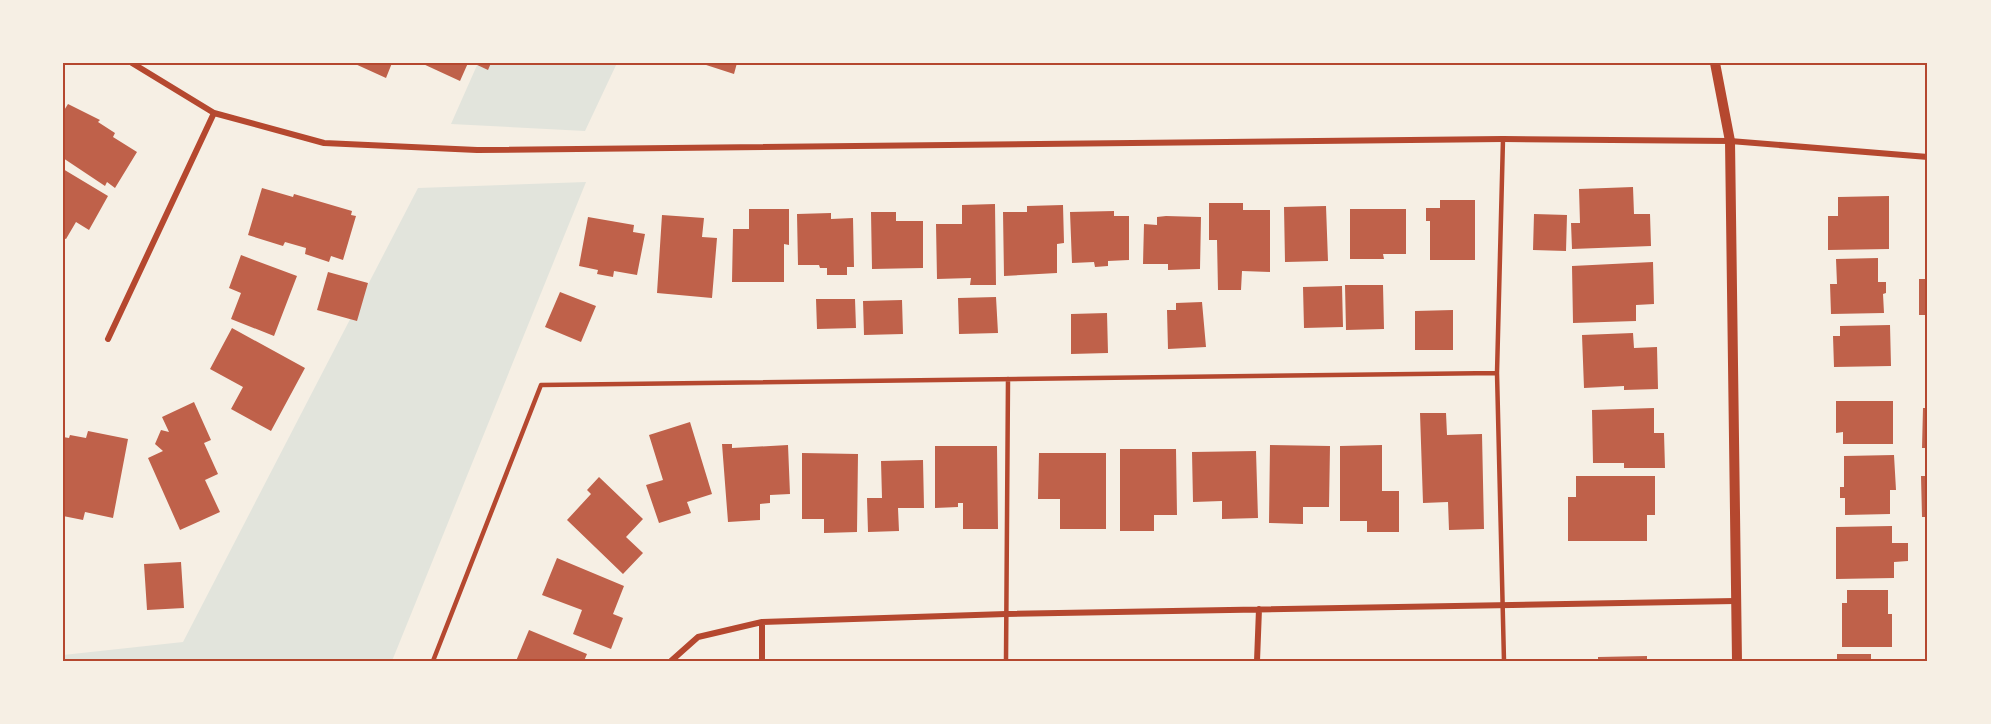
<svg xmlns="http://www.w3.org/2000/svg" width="1991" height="724" font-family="'Fira Sans',sans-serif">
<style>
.green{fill:#e2e4dc}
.building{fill:#bf614a}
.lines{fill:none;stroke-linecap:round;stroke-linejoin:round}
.service{stroke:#b5482f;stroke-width:4.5}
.minor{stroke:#b5482f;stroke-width:6}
.tertiary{stroke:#b5482f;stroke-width:10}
.neatline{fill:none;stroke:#b5482f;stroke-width:2}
</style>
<rect width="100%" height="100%" fill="#f6efe4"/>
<!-- green -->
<path class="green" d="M478,63H617L585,131L451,124Z
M586,182L392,661H63V655L183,642L418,188Z"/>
<!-- building -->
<path class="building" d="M353,63H392L386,78Z
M421,63H468L460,81Z
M473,63H491L488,70Z
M700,63H737L734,74Z
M68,104L100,120L98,122L115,133L113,137L137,152L115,188L107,182L105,186L63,158V112Z
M63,169L108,196L89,230L76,222L66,239L63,238Z
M1633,187L1634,214H1650L1651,246L1572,249L1571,223H1580L1579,189Z
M262,188L293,197L294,194L352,211L351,215L356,216L343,260L331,256L329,262L305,254L306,248L285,242L283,246L248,235Z
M1889,196V249L1828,250V216H1838V197Z
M1440,200H1475V260H1430V221H1426V208H1440Z
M1209,203H1243V210H1270V272L1242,271L1241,290H1218L1217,240H1209Z
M995,204L996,285H970L971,278L937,279L936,224H962V205Z
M1063,205L1064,243L1057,244V273L1004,276L1003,212H1027V206Z
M1326,206L1328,261L1285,262L1284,207Z
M749,209H789V245L784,244V282H732L733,229H749Z
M1350,209H1406V254H1383L1384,259H1350Z
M1114,211V216H1129V260L1108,261V266L1095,267L1094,262L1072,263L1070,212Z
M871,212H896V221H923V268L872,269Z
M831,213V219L853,218L854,267H847V275H827V268H820L819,265H798L797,214Z
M1534,214L1567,215L1566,251L1533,250Z
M662,215L704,218L702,237L717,238L712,298L657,293Z
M1166,216L1201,217L1200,269L1168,270V264H1143L1144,224L1157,225V217Z
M588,217L634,225L633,232L645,234L637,275L614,271L613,277L597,274L598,270L579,266Z
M241,255L297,276L274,336L231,319L241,293L229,288Z
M1878,258V282H1886V293L1883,294L1884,313L1831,314L1830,284H1837L1836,259Z
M1653,262L1654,304L1636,305V321L1573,323L1572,266Z
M328,272L368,283L357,321L317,310Z
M1919,279H1928V315H1919Z
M1345,285H1383L1384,329L1346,330Z
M1342,286L1343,327L1304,328L1303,287Z
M560,292L596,306L581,342L545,327Z
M996,297L998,333L959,334L958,298Z
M816,299H855L856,328L817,329Z
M902,300L903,334L864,335L863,301Z
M1202,302L1206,347L1168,349L1167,310H1176V303Z
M1453,310V350H1415V311Z
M1107,313L1108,353L1071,354V314Z
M1890,325L1891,366L1834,367L1833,336H1840V326Z
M232,328L305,368L271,431L231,409L243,387L210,369Z
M1633,333L1634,348L1657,347L1658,389L1624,390V386L1584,388L1582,335Z
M1836,401H1893V444H1843V432L1836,433Z
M194,402L211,440L204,443L218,474L205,480L220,512L180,530L148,458L163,451L155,444L161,430L169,432L162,417Z
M1654,408V433H1664L1665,468H1624V463H1593L1592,410Z
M1923,408H1928V448H1922Z
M1420,413H1446L1447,435L1482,434L1484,529L1449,530L1448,502L1423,503Z
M690,422L712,494L687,502L691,513L659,523L646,485L663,480L649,435Z
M88,431L128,439L113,518L85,512L83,520L63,516V437L69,438L70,435L86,438Z
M722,444H732V448L788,445L790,494L770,495V503L760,504V520L728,522Z
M1270,445L1330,446L1329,507H1303V524L1269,523Z
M1382,445V491H1399V532H1367V521H1340V446Z
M935,446H997L998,529H963V503H958V507L935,508Z
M1120,449H1176L1177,515H1154V531H1120Z
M1256,451L1258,518L1222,519V501L1193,502L1192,452Z
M802,453L858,454L857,532L824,533V519H802Z
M1039,453H1106V529H1060V499H1038Z
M1894,455L1896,490H1890V514L1845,515V498H1840V487H1844V456Z
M923,460L924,508H898L899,531L868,532L867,498H882L881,461Z
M1576,476H1655V515H1647V541H1568V497H1576Z
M1921,476H1928V517H1922Z
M599,477L643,519L626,537L643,553L623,574L567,520L591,494L587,490Z
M1892,526V543H1908V561L1894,562V578L1836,579V527Z
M557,558L624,586L613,614L623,618L611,649L573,634L582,610L542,595Z
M181,562L184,608L147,610L144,564Z
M1847,590H1888V614H1892V647H1842V603H1847Z
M529,630L587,654L584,661H516Z
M1837,654H1871V661H1837Z
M1647,656V661H1598V657Z"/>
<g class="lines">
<!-- service -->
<path class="service" d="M1503,139L1497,373L1504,661
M433,661L541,385L1497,373
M1006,661L1008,379"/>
<!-- minor -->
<path class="minor" d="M132,63L214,113L324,143L477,150L1503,139L1730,141L1928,157
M108,339L214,113
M671,661L698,637L762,622L1006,614L1735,601
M762,661V622
M1257,661L1259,609"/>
<!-- tertiary -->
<path class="tertiary" d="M1715,63L1730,141L1737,661"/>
</g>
<!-- border -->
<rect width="1991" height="724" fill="none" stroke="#f6efe4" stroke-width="129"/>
<rect x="64" y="64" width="1862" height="596" class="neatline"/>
</svg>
